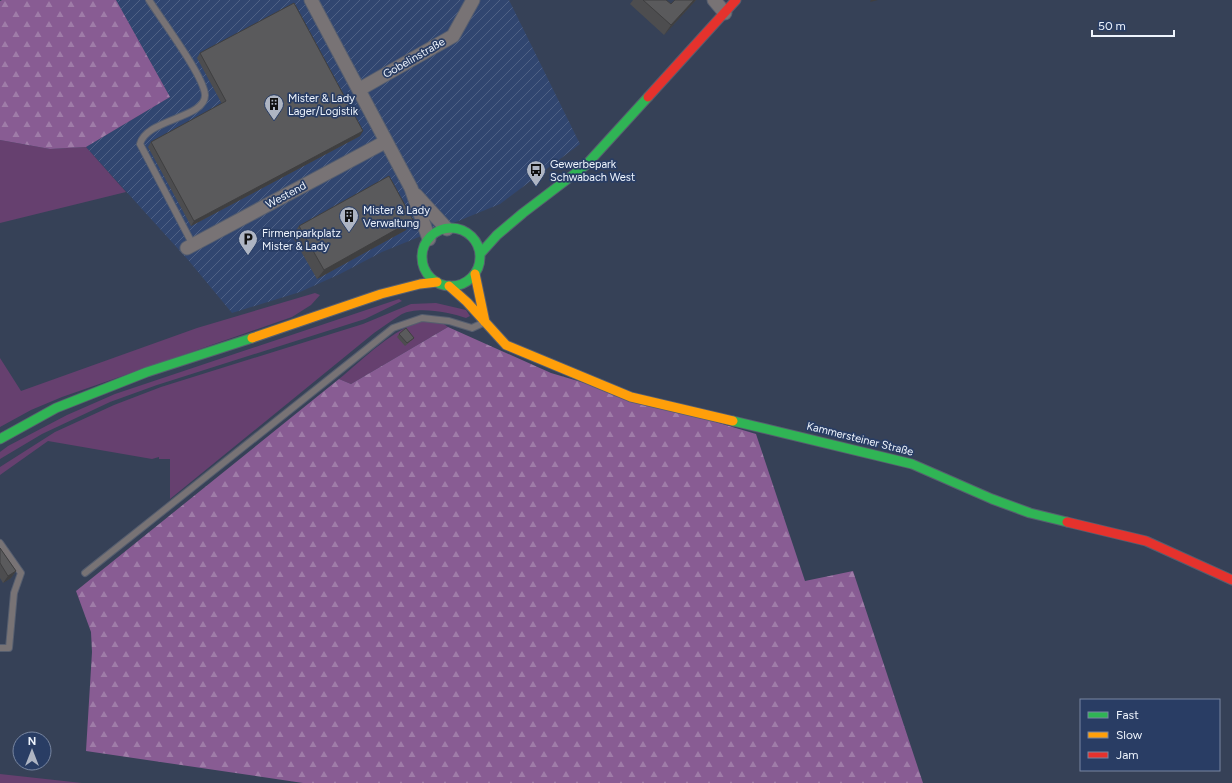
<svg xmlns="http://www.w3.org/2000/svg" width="1232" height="783" font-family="Figtree,sans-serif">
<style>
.industrial{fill:url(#industrial-furrows)}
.grass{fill:#66406f}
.forest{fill:url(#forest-firs)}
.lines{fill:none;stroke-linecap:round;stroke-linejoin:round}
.lane-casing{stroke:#565e6f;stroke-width:8}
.street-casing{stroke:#565e6f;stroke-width:15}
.fast-casing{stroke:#565e6f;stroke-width:11}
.slow-casing{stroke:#565e6f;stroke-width:11}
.jam-casing{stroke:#565e6f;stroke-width:11}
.lane{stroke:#787375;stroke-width:6}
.street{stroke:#787375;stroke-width:13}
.fast{stroke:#30b455;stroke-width:9}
.slow{stroke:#ff9f0a;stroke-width:9}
.jam{stroke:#e5322d;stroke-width:9}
.wall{fill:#4d4d4f}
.shaded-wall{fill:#3f3f40}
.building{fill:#5a5a5c;stroke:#3f3f40}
.labels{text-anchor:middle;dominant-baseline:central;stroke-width:3.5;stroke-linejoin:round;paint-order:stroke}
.street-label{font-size:11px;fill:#eef4fd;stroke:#293d64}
.poi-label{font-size:11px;fill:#eef4fd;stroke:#293d64;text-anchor:start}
</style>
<defs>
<pattern id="industrial-furrows" width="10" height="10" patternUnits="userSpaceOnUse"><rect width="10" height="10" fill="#314670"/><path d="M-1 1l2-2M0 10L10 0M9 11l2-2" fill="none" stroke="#4f6185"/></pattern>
<pattern id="forest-firs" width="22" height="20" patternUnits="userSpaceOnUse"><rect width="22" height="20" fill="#885c93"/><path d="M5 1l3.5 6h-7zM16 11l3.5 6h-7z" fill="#9f7ca8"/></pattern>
</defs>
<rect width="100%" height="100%" fill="#364157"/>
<!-- industrial -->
<path class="industrial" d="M116,0H509L580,144L500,204L382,252L340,274L300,292L232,313L189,261L86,147L170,97Z"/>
<!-- grass -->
<path class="grass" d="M0,140L50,149L86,147L126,192L0,223Z
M315,293L320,295L311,305L292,317L62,397L31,410L0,427V358L21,391L197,328Z
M399,299L402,301L365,319L157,385L110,402L42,434L0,459V452L8,446L67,415L115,394Z
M436,303L466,310L470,316L466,318C451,312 417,306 402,314C392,320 383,327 374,333L170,499V459H159V457L152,459L48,441L0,475V467L55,432L114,405L161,387L363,324L411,304Z
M424,321L441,322L448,327L351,384L339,379C364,359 393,328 424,321Z
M0,774L82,783H0Z"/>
<!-- forest -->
<path class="forest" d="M2,0H116L170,97L86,147L50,149L0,140V1Z
M448,327L551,373L756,434L805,581L853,571L923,783H303L86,751L92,652L91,632L76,591L339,379L351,384Z"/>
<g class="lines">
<!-- lane casing -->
<g class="lane-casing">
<path id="lane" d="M149,0C161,19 204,76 205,95C206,118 146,119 140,144L193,245
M0,543L21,573L14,593L9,648H0
M85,573L393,328L422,318L449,321L472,328L483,323"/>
</g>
<!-- street casing -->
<g class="street-casing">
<path id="street" d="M311,0L411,188L429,239
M714,0L725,13
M360,89L453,36L473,0
M416,195L447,229
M187,248L385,142"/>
</g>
<!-- fast casing -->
<g class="fast-casing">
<path id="fast" d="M422 257a29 29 0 1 1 58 0a29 29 0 1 1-58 0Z
M480,254L497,235L523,213L586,165L648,97
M733,421L912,464L992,499L1030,513L1067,522
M0,439L56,408L147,372L252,338"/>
</g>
<!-- slow casing -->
<g class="slow-casing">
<path id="slow" d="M475,274L485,322
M449,286L467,302L506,345L631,397L733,421
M252,338L381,294L420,284L437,282"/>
</g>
<!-- jam casing -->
<g class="jam-casing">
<path id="jam" d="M648,97L736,0
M1067,522L1146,541L1232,580"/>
</g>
<!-- lane -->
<use href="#lane" class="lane"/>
<!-- street -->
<use href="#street" class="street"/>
<!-- fast -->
<use href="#fast" class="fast"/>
<!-- slow -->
<use href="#slow" class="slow"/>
<!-- jam -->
<use href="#jam" class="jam"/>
</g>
<!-- wall -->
<path class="wall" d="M633,0H666L671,4L696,0L664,35L630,4Z
M200,53L360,136L191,226L148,147L151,142L222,104L197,58Z
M299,226L406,230L317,279L292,236Z
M399,334L414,338L412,340L405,346L397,337Z
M0,548L16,571L11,578L3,583L0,578Z"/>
<!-- shaded-wall -->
<path class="shaded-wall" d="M694,0H696L664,35L671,25Z
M871,0H878L870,2Z
M363,131L360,136L191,226L194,221Z
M413,220L406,230L317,279L324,270Z
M16,571L11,578L3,583L8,576Z"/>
<!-- building -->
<path class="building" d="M643,0H666L671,4L675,0H694L671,25Z
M294,3L363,131L194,221L151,142L226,101L200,53Z
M389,176L413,220L324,270L299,226Z
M406,328L414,338L407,343L399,334Z
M0,548L16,571L8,576L0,563Z"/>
<!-- icons -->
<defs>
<g id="building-pin" transform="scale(1)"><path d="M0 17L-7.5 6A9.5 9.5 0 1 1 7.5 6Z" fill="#aeb5c3" stroke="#293d64"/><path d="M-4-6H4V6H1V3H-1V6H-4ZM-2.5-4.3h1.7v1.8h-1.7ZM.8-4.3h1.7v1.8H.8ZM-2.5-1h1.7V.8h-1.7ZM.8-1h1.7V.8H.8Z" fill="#111"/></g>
<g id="bus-pin" transform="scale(1)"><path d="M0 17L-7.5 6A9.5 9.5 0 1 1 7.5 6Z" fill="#aeb5c3" stroke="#293d64"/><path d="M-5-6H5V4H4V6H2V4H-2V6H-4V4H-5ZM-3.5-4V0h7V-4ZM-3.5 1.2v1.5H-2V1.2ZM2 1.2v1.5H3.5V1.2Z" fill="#111"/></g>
<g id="parking-pin" transform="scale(1)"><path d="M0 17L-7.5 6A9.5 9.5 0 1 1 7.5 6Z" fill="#aeb5c3" stroke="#293d64"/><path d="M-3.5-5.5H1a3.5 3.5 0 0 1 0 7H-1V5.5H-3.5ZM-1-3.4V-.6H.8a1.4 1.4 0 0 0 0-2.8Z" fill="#111"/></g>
</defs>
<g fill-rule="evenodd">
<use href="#building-pin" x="274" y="104"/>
<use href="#bus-pin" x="536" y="170"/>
<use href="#building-pin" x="349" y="216"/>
<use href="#parking-pin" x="248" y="239"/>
</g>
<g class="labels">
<!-- street labels -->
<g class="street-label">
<text transform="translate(414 58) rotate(-30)">Gobelinstraße</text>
<text transform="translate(286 195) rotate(-28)">Westend</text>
<text transform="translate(860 439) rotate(14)">Kammersteiner Straße</text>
</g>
<!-- poi labels -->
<g class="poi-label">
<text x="288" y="98">Mister &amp; Lady<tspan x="288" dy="13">Lager/Logistik</tspan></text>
<text x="550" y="164">Gewerbepark<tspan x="550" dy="13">Schwabach West</tspan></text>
<text x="363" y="210">Mister &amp; Lady<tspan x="363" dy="13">Verwaltung</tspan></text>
<text x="262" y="233">Firmenparkplatz<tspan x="262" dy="13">Mister &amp; Lady</tspan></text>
</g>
</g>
<!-- legend -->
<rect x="1080" y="699" width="140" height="72" fill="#293d64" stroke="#7886a1"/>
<rect x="1088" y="712" width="20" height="6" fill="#30b455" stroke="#7886a1"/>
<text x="1116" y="719" font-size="12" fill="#eef4fd">Fast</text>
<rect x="1088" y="732" width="20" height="6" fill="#ff9f0a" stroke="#7886a1"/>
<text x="1116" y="739" font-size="12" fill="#eef4fd">Slow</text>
<rect x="1088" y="752" width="20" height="6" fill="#e5322d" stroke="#7886a1"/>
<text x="1116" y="759" font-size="12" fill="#eef4fd">Jam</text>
<!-- north arrow -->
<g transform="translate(32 751)"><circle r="19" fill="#293d64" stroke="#7886a1"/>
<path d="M0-3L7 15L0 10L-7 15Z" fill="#aeb5c3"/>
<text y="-6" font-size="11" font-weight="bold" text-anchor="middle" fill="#eef4fd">N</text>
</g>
<!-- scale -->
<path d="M1092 30v6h82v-6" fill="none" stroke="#eef4fd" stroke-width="2"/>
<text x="1098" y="30" font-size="12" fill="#eef4fd" stroke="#293d64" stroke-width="3" paint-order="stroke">50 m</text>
</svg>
